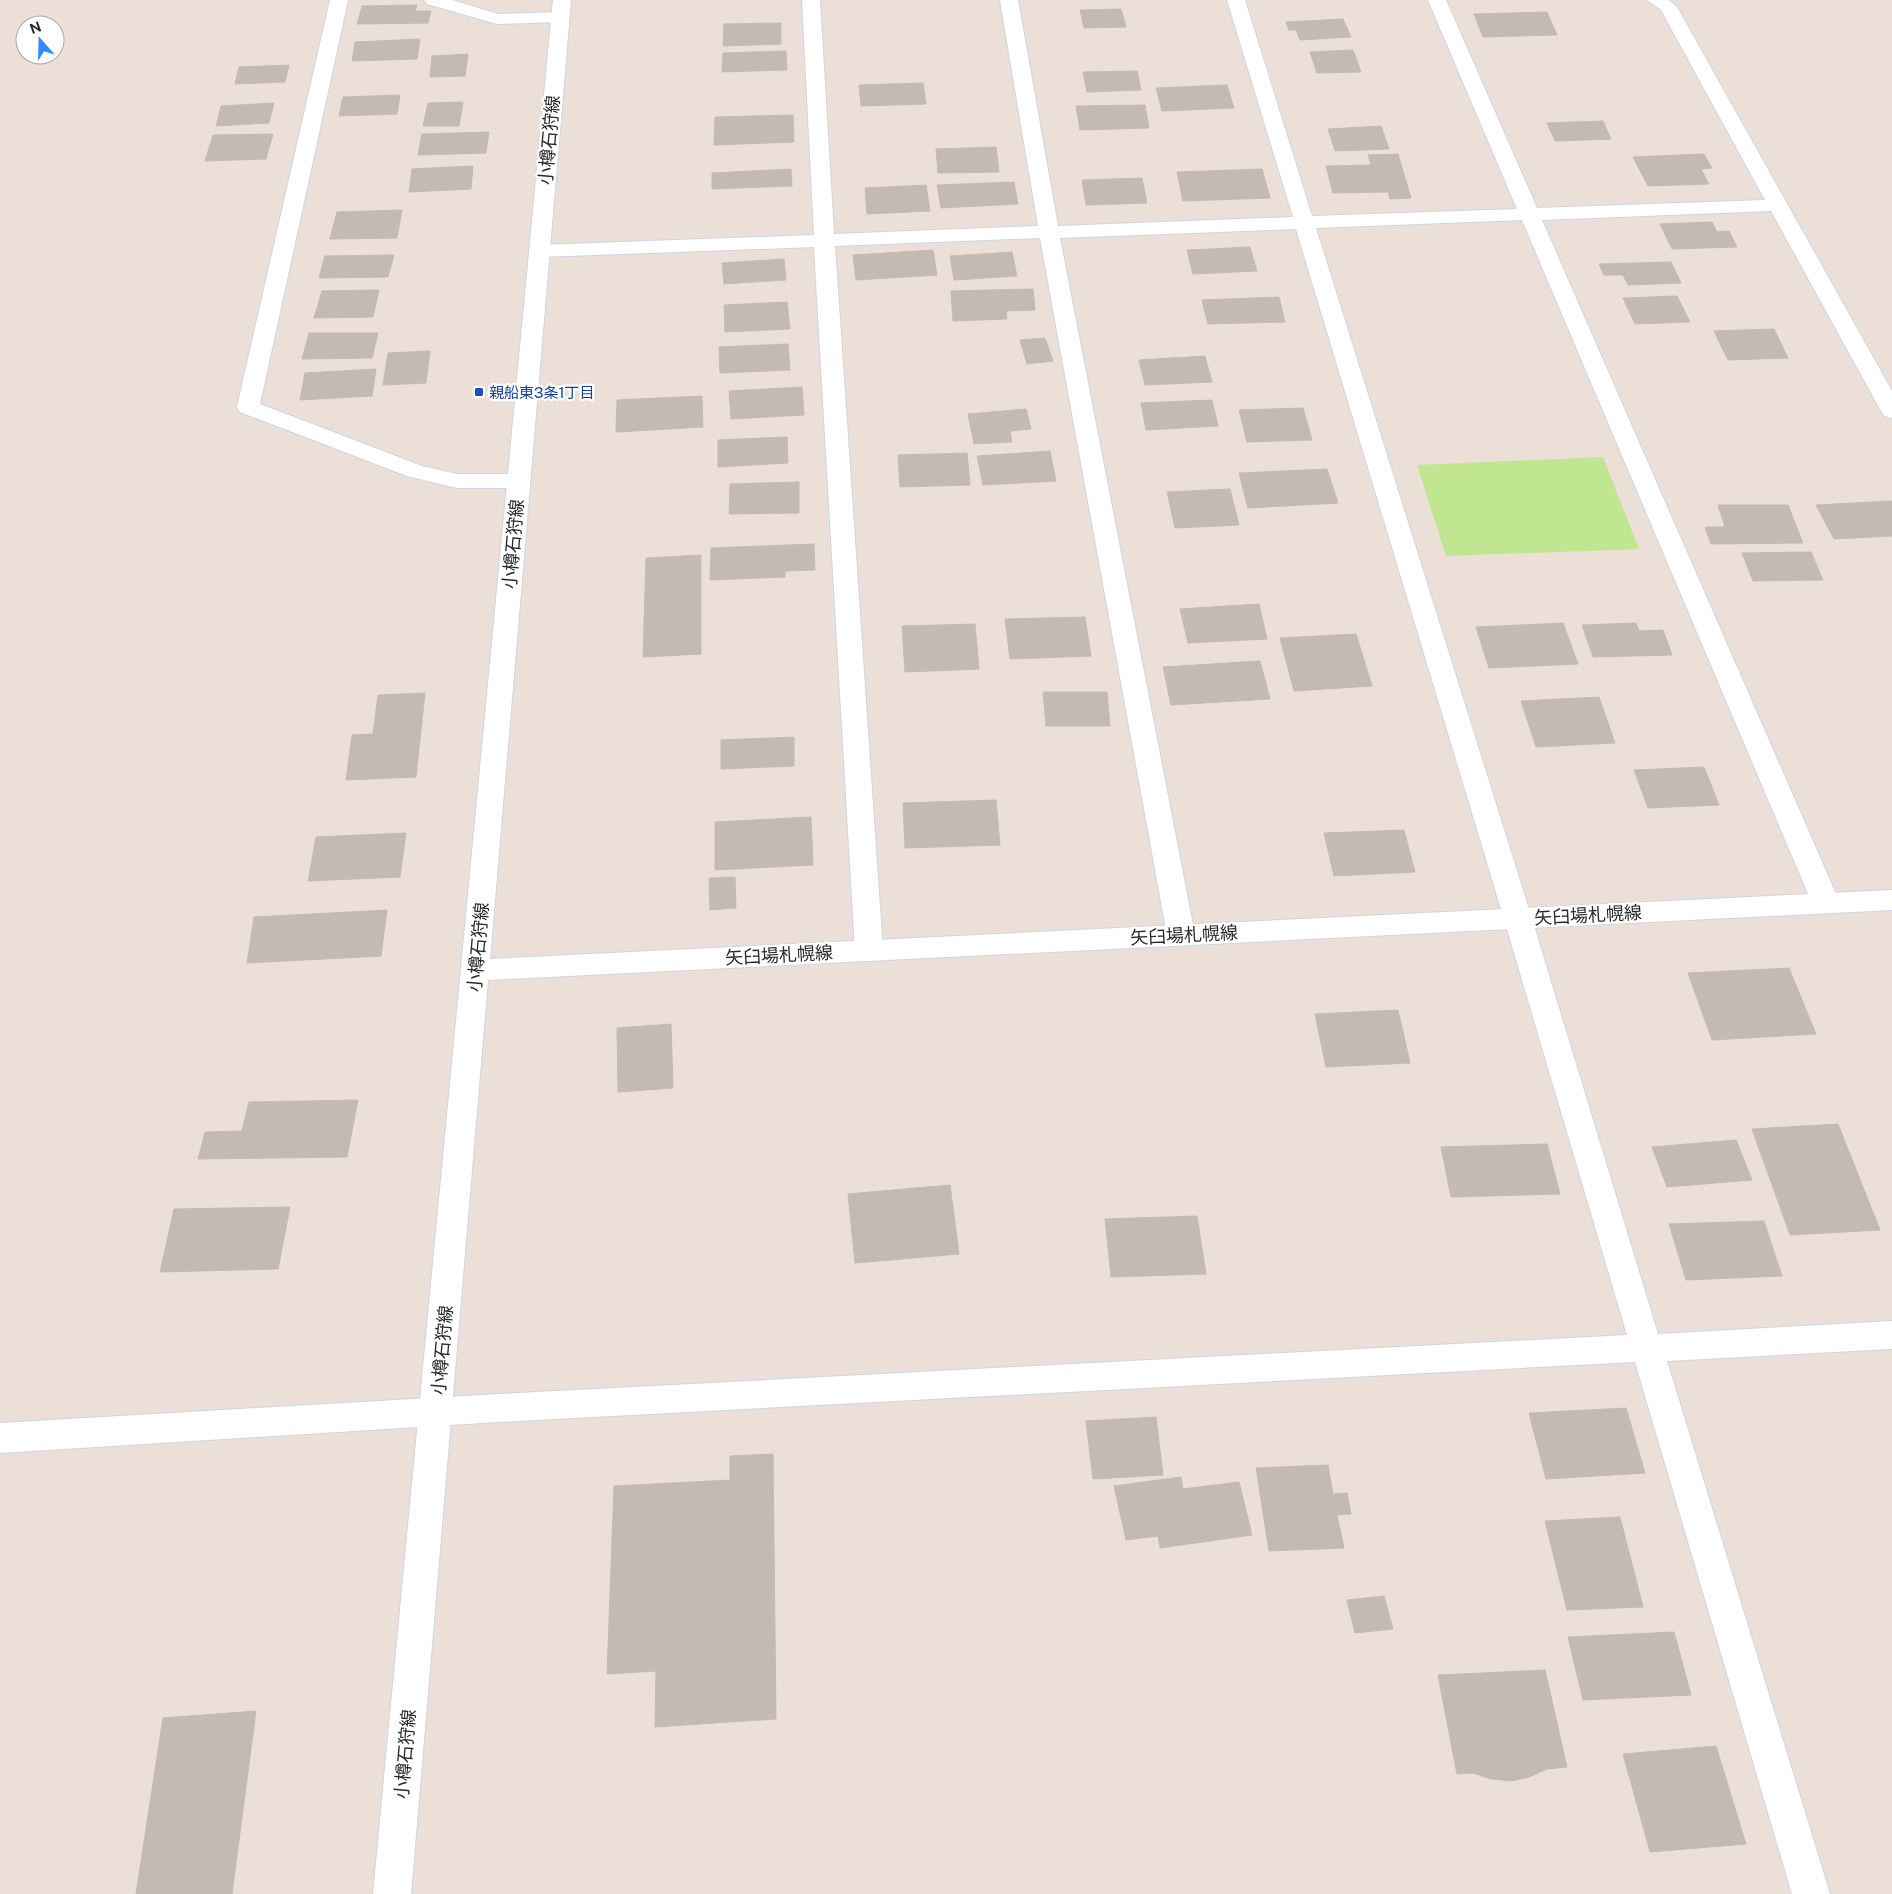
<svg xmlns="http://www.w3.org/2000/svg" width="1892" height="1894" font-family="'Public Sans','Noto Sans JP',sans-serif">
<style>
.green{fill:#c1e691}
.building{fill:#c3b9b5;stroke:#c6bab2}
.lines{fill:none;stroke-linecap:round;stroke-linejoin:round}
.minor-casing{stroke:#cdd6e2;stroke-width:2}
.secondary-casing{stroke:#cdd6e2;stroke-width:2}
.minor{fill:#fff;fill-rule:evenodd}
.secondary{fill:#fff;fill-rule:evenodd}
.transit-dot{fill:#1a4fb4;stroke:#fff;stroke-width:2}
.labels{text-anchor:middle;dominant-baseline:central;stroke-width:4.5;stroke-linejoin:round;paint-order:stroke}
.far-transit-label{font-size:15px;fill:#164399;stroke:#fff;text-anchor:start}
.street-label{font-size:18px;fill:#282828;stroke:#fff}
</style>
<rect width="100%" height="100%" fill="#ebdfd8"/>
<!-- green -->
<path class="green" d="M1603,457L1639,549L1446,556L1417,465Z"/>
<!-- building -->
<path class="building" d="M417,5L415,11H431L428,23L357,24L362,6Z
M1121,9L1126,27L1084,28L1080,10Z
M1547,12L1557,35L1483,37L1474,14Z
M1343,19L1351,37L1300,40L1296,30H1289L1286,22Z
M781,23V44L723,46L724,24Z
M420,39L417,59L352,61L355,42Z
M1353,50L1361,72L1317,73L1310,52Z
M786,51L787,70L722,72L723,53Z
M468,54L465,76L430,77L432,56Z
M289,65L285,82L235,84L239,67Z
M1137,71L1141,90L1087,92L1083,72Z
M923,83L926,104L861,106L859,85Z
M1227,85L1234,108L1162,111L1156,88Z
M400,95L397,114L339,116L343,97Z
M463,102L459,126H423L428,103Z
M274,103L269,123L216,126L221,106Z
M1145,105L1149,128L1080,130L1076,106Z
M793,115L794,142L714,145L715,117Z
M1603,121L1611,139L1555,141L1547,123Z
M1381,126L1389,149L1335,151L1328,129Z
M489,132L486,153L418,155L422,134Z
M273,134L266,159L205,161L213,135Z
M996,147L999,172L938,173L936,149Z
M1398,154L1411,198L1390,199L1388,192L1333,193L1326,166L1371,165L1368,155Z
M1704,154L1712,168L1701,169L1709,184L1648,186L1633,157Z
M473,166L471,189L409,192L412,169Z
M791,169L792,186L712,189V173Z
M1262,169L1270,198L1183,201L1177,172Z
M1142,178L1147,203L1086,205L1082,180Z
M1014,182L1018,204L941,208L937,185Z
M926,185L930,211L867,214L865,188Z
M402,210L397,238L330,239L337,212Z
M1712,222L1717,232L1729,231L1737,247L1672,249L1660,224Z
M1250,247L1257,271L1193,274L1187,250Z
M933,250L937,275L856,280L853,255Z
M1012,252L1017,276L954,280L950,256Z
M394,255L388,277L319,278L325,256Z
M784,259L786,280L724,284L722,263Z
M1671,262L1681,283L1628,285L1623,275H1604L1599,264Z
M1033,289L1035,310L1006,311L1007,319L953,321L951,291Z
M379,290L373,317L314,318L322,291Z
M1677,296L1690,322L1635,324L1623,298Z
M1279,297L1285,322L1208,324L1202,300Z
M787,302L790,329L725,332L724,305Z
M1774,329L1788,358L1728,360L1714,331Z
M309,333H378L372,358L302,359Z
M1045,338L1053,361L1027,364L1020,340Z
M788,344L790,370L720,373L719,347Z
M430,351L426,383L383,385L388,353Z
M1205,356L1212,382L1145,385L1139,360Z
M376,369L372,396L300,400L305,373Z
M802,387L804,415L731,419L729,391Z
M702,396L703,427L616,432L617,400Z
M1212,400L1218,426L1146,430L1141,403Z
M1303,408L1312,440L1247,442L1239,410Z
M1026,409L1031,429L1010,431L1012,442L974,444L968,414Z
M787,437L788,463L718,467V440Z
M1050,451L1056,481L983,485L977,456Z
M967,453L970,485L900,487L898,455Z
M1327,469L1338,503L1248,508L1239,473Z
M799,482V513L729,514L730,484Z
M1230,489L1239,525L1175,528L1167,492Z
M1892,501V536L1834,539L1816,505Z
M1718,505H1788L1803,543L1711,544L1705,527H1725Z
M814,544L815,570L785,571V577L710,580L711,548Z
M1811,552L1823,580L1753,581L1742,553Z
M701,555V654L643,657L646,558Z
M1259,604L1267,639L1188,643L1180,609Z
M1085,617L1091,656L1010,659L1005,619Z
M1563,623L1578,664L1489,668L1476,627Z
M1636,623L1639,631L1663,630L1672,655L1593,657L1582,625Z
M975,624L979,669L905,672L902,626Z
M1356,634L1372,686L1294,691L1280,638Z
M1260,661L1270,699L1171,705L1163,667Z
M1043,692H1107L1110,726H1046Z
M425,693L416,777L346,780L352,735L373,734L378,695Z
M1599,697L1615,743L1536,747L1521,701Z
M794,737V766L721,769V740Z
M1704,767L1719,805L1648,808L1634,770Z
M996,800L1000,845L905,848L903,803Z
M811,817L813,865L715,870V822Z
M1404,830L1415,872L1334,876L1324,833Z
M406,833L400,877L308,881L316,837Z
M735,877L736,908L710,910L709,878Z
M387,910L381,956L247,963L254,917Z
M1789,968L1816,1034L1712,1040L1688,973Z
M1398,1010L1410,1063L1326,1067L1315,1014Z
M671,1024L673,1088L618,1092L617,1028Z
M358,1100L347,1157L198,1159L205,1132L242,1131L249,1102Z
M1838,1124L1880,1230L1790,1235L1752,1129Z
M1736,1140L1752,1180L1667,1187L1652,1147Z
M1547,1144L1560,1194L1451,1197L1441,1147Z
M950,1185L959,1254L855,1263L848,1194Z
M290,1207L278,1269L160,1272L174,1209Z
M1197,1216L1206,1274L1111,1277L1105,1219Z
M1764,1221L1782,1276L1686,1280L1669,1224Z
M1626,1408L1645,1473L1546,1479L1529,1413Z
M1156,1417L1163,1475L1093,1479L1086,1421Z
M773,1454L776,1719L655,1727L656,1671L607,1674L614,1486L730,1480V1456Z
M1328,1465L1333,1494L1347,1493L1351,1514L1337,1515L1344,1548L1269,1551L1256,1468Z
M1181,1477L1183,1489L1239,1482L1252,1535L1160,1548L1158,1536L1126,1540L1114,1486Z
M1620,1517L1643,1607L1567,1610L1545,1521Z
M1384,1596L1393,1629L1355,1633L1347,1600Z
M1674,1632L1691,1695L1583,1700L1568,1637Z
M1545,1670L1567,1767L1547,1769L1529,1777L1512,1781L1491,1779L1473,1773L1457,1774L1438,1675Z
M256,1711L232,1894H136L163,1718Z
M1716,1746L1746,1844L1650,1852L1623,1754Z"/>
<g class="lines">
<!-- minor casing -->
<g class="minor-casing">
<path id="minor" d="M330,0H348L260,404L422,466L457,474H519L527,476L530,481L527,486L519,488H457L407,476L240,412L237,407Z
M424,0H452L498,14L560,12L566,13L569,17L566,21L560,22L497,24L427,4Z
M802,0H820L834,234L1038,226L1000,0H1018L1058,226L1293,217L1227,0H1245L1312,216L1517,209L1428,0H1446L1537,208L1765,200L1661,10L1647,0H1669L1677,7L1892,391V418L1884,416L1881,411L1771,211L1542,220L1840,903L1836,910L1826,913L1816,910L1812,903L1522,220L1316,228L1532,919L1658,1334L1892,1321V1349L1667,1361L1830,1894H1792L1635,1362L499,1422L0,1453V1423L499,1394L1627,1335L1504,919L1296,229L1060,238L1195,935L1191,942L1181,945L1171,942L1167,935L1040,238L835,246L883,951L879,958L869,961L859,958L855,951L814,247L539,257L532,255L529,251L532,247L539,245L814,235Z"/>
</g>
<!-- secondary casing -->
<g class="secondary-casing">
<path id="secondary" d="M553,0H571L490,959L1892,890V910L488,980L411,1894H373Z"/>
</g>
<!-- minor -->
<use href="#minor" class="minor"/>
<!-- secondary -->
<use href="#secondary" class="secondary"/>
</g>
<!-- markers -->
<rect class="transit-dot" x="474" y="387" width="10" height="10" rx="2.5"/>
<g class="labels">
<!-- far-transit labels -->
<g class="far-transit-label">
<text x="489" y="392">親船東3条1丁目</text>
</g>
<!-- street labels -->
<g class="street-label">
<text transform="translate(549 140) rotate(-85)">小樽石狩線</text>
<text transform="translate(513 544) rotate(-85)">小樽石狩線</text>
<text transform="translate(1588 915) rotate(-3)">矢臼場札幌線</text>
<text transform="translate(1184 935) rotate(-3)">矢臼場札幌線</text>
<text transform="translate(478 947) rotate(-85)">小樽石狩線</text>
<text transform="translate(779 955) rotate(-3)">矢臼場札幌線</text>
<text transform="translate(442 1350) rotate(-85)">小樽石狩線</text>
<text transform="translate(405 1754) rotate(-85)">小樽石狩線</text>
</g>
</g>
<!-- north arrow -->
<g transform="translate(40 40) rotate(340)"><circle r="24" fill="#ffffff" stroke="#a9a9a9"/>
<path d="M0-4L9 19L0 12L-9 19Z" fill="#3288ff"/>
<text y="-8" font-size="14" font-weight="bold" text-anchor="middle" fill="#282828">N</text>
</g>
</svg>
